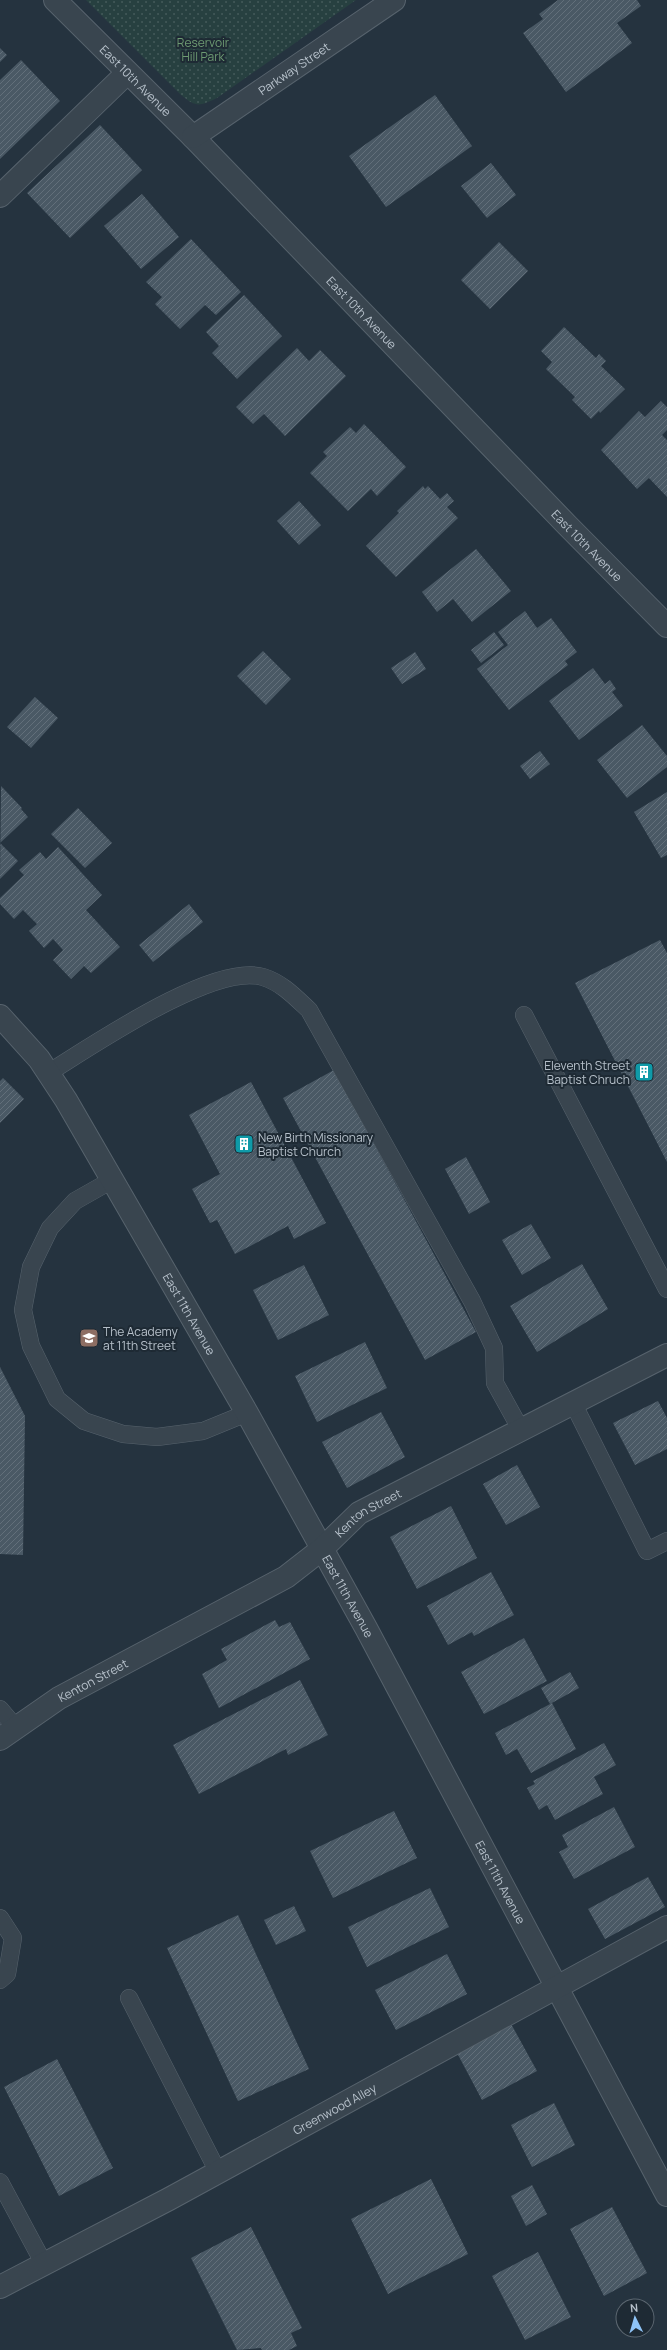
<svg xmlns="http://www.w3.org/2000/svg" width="667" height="2350" font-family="Manrope,sans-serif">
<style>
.grass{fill:url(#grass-dots)}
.building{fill:url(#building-hatch)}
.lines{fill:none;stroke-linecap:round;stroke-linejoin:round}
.lane-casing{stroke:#57636d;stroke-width:18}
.street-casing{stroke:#57636d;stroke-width:24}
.lane{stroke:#39454f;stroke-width:17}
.street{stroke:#39454f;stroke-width:22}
.labels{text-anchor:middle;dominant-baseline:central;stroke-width:4;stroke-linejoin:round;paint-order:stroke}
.park-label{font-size:12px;fill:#6d9a72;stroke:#1e2a34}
.street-label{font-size:12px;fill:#b6c0ca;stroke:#1e2a34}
.poi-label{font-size:12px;fill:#b6c0ca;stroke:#1e2a34;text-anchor:start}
</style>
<defs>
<pattern id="grass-dots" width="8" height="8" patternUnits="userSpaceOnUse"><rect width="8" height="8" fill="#274040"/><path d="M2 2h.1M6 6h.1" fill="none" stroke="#445a5a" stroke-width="1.8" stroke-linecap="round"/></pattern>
<pattern id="building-hatch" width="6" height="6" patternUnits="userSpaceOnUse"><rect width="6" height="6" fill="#4a5965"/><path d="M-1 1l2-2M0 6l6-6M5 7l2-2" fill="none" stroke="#626f7a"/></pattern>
</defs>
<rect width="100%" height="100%" fill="#25333f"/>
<!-- grass -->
<path class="grass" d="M86,0H356L217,98C199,106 197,108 181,95Z"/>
<!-- building -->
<path class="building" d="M558,0H637L641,6L617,23L632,43L566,92L523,33L543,19L539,14Z
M0,48L7,55L0,62Z
M21,60L60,101L0,159V80Z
M435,95L472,146L386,207L349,156Z
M100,125L142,170L70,238L27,193Z
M491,163L516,195L487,218L461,186Z
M142,194L179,237L141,269L104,226Z
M191,239L241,292L216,315L205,305L180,329L155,304L162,297L146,282Z
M499,242L528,271L490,309L461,280Z
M244,295L282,336L237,379L212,353L219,346L206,332Z
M564,327L596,358L599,354L606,361L601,366L625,389L600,413L599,411L591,419L572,400L575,397L546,369L552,362L541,351Z
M297,348L309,361L320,350L346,376L285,436L264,414L253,424L236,407Z
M661,401L667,407V430L662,435L667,440V497L649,478L637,489L601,450L639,411L645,417Z
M364,424L406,467L377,496L371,489L348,511L310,473L327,456L323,452L350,427L356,433Z
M423,486L425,489L428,486L440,499L447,493L454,501L447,507L458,518L396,577L366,546L399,513L397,511Z
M299,501L321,525L299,545L277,521Z
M476,549L511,591L472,622L453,599L437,612L422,592Z
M525,611L537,628L551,618L577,652L565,661L568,665L509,710L477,669L508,645L498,632Z
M494,632L504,645L481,663L471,650Z
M263,651L291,679L266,705L237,676Z
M415,652L426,669L402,684L391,668Z
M593,668L605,684L610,680L616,689L612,692L623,706L579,740L549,701Z
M35,697L58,718L31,748L7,727Z
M642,725L667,756V767L627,798L597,760Z
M540,751L550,764L530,779L520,766Z
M1,786L22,808L21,809L28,817L0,843L18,861L0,879Z
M667,792V855L661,858L634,812Z
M78,808L112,843L85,868L51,834Z
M58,847L102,895L86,910L120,947L91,973L84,966L71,979L53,960L63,950L53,939L44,948L29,931L37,924L23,910L14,919L0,904V898L24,875L19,870L40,852L46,859Z
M189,904L203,922L153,962L139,945Z
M660,940L667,953V1162L575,983Z
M334,1070L476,1332L425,1360L283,1098Z
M3,1078L24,1099L0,1123V1081Z
M251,1082L326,1223L294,1239L288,1226L235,1254L217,1220L210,1223L192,1189L220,1174L189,1115Z
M466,1157L490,1202L469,1214L445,1169Z
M531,1224L551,1258L522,1275L502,1240Z
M582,1264L608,1309L537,1352L510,1306Z
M304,1265L329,1315L278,1340L253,1290Z
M365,1342L387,1388L317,1422L295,1376Z
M0,1367L25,1416L23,1555L0,1554Z
M658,1401L667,1418V1449L635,1465L613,1423Z
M381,1412L405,1457L347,1488L322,1442Z
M517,1465L540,1507L506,1525L483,1484Z
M451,1506L477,1558L417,1589L390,1537Z
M491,1572L514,1615L474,1636L472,1632L448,1645L427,1606Z
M275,1620L279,1627L290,1622L310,1659L219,1708L202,1674L227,1660L221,1649Z
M524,1638L547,1681L484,1714L461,1672Z
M570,1672L579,1688L550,1704L541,1688Z
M300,1680L328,1735L288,1755L286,1749L199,1794L173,1745Z
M552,1703L576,1749L531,1773L517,1749L506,1755L495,1733Z
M604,1743L616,1765L594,1777L603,1794L555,1820L547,1805L539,1810L527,1788L535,1784L533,1781Z
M614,1807L635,1847L574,1879L559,1852L568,1847L562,1835Z
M394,1811L417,1858L333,1898L310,1851Z
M648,1877L665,1907L605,1939L588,1909Z
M430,1888L449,1927L367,1967L348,1927Z
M294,1906L306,1931L276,1945L264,1920Z
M238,1915L309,2069L238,2101L167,1948Z
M447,1954L467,1994L396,2030L375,1990Z
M510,2022L537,2071L482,2100L456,2051Z
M57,2059L113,2168L59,2196L4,2087Z
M554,2103L575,2145L532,2167L511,2125Z
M431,2179L468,2254L388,2294L351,2219Z
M532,2185L547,2214L526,2226L511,2196Z
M612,2207L647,2273L604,2296L570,2229Z
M251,2227L302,2328L291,2333L297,2346L289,2350H262L261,2348L237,2350L191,2258Z
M538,2252L571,2317L525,2340L492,2276Z"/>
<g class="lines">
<!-- lane casing -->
<g class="lane-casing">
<path id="lane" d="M524,1015L667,1289
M48,1073C92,1046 214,962 263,977C282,983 294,996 309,1010L472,1301L494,1348L495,1383L521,1430
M112,1180L75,1201L50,1228L31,1267L23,1310L31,1346L57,1399L84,1421L123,1434L157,1437L203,1431L247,1413
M573,1403L647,1551L667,1541
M0,1709L16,1728
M0,1918L13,1938L7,1974L0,1980
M129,1998L218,2172
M0,2182L44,2264"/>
</g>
<!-- street casing -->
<g class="street-casing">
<g id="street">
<path id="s1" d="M55,0L193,137L567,525L667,626"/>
<path id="s2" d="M193,137L394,0"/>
<path d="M0,196L127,73"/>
<path id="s3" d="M0,1016L39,1059L66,1100L247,1413L366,1628L667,2195"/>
<path id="s4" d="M0,1739L59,1698L286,1577L322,1549L359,1513L667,1355"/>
<path id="s5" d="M0,2287L169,2199L667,1927"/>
</g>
</g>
<!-- lane -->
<use href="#lane" class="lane"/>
<!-- street -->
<use href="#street" class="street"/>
</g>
<!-- icons -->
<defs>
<g id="building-square" transform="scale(1)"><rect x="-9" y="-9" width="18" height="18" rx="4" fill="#0f9aa8" stroke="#1e2a34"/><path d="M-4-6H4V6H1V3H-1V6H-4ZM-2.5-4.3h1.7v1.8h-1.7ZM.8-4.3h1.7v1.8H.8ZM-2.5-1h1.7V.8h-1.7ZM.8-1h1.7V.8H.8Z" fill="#fff"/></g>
<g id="school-square" transform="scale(1)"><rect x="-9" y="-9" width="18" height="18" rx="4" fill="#8d6e63" stroke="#1e2a34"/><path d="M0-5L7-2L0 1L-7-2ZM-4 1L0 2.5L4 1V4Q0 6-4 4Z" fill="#fff"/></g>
</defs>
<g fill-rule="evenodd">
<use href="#building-square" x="644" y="1072"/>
<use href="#building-square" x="244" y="1144"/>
<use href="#school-square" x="89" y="1338"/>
</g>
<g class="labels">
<!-- park labels -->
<g class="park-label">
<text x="203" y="42">Reservoir<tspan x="203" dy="14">Hill Park</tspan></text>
</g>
<!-- street labels -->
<g class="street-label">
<text stroke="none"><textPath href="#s2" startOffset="122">Parkway Street</textPath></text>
<text stroke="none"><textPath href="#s1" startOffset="114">East 10th Avenue</textPath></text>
<text stroke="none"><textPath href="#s1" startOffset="438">East 10th Avenue</textPath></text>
<text stroke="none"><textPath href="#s1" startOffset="762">East 10th Avenue</textPath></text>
<text stroke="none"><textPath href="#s3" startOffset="354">East 11th Avenue</textPath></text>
<text stroke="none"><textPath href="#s4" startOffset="434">Kenton Street</textPath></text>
<text stroke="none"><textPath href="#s3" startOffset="678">East 11th Avenue</textPath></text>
<text stroke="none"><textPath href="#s4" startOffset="110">Kenton Street</textPath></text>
<text stroke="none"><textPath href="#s3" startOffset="1002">East 11th Avenue</textPath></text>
<text stroke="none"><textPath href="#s5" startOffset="379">Greenwood Alley</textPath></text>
</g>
<!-- poi labels -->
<g class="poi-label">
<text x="630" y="1065" text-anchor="end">Eleventh Street<tspan x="630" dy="14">Baptist Chruch</tspan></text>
<text x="258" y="1137">New Birth Missionary<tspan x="258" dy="14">Baptist Church</tspan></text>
<text x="103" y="1331">The Academy<tspan x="103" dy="14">at 11th Street</tspan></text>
</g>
</g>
<!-- north arrow -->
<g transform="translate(635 2318) rotate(355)"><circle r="19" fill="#1e2a34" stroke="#5b6670"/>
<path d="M0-3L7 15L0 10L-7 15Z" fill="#8ec3f6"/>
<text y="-6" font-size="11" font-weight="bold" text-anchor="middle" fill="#b6c0ca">N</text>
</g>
</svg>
